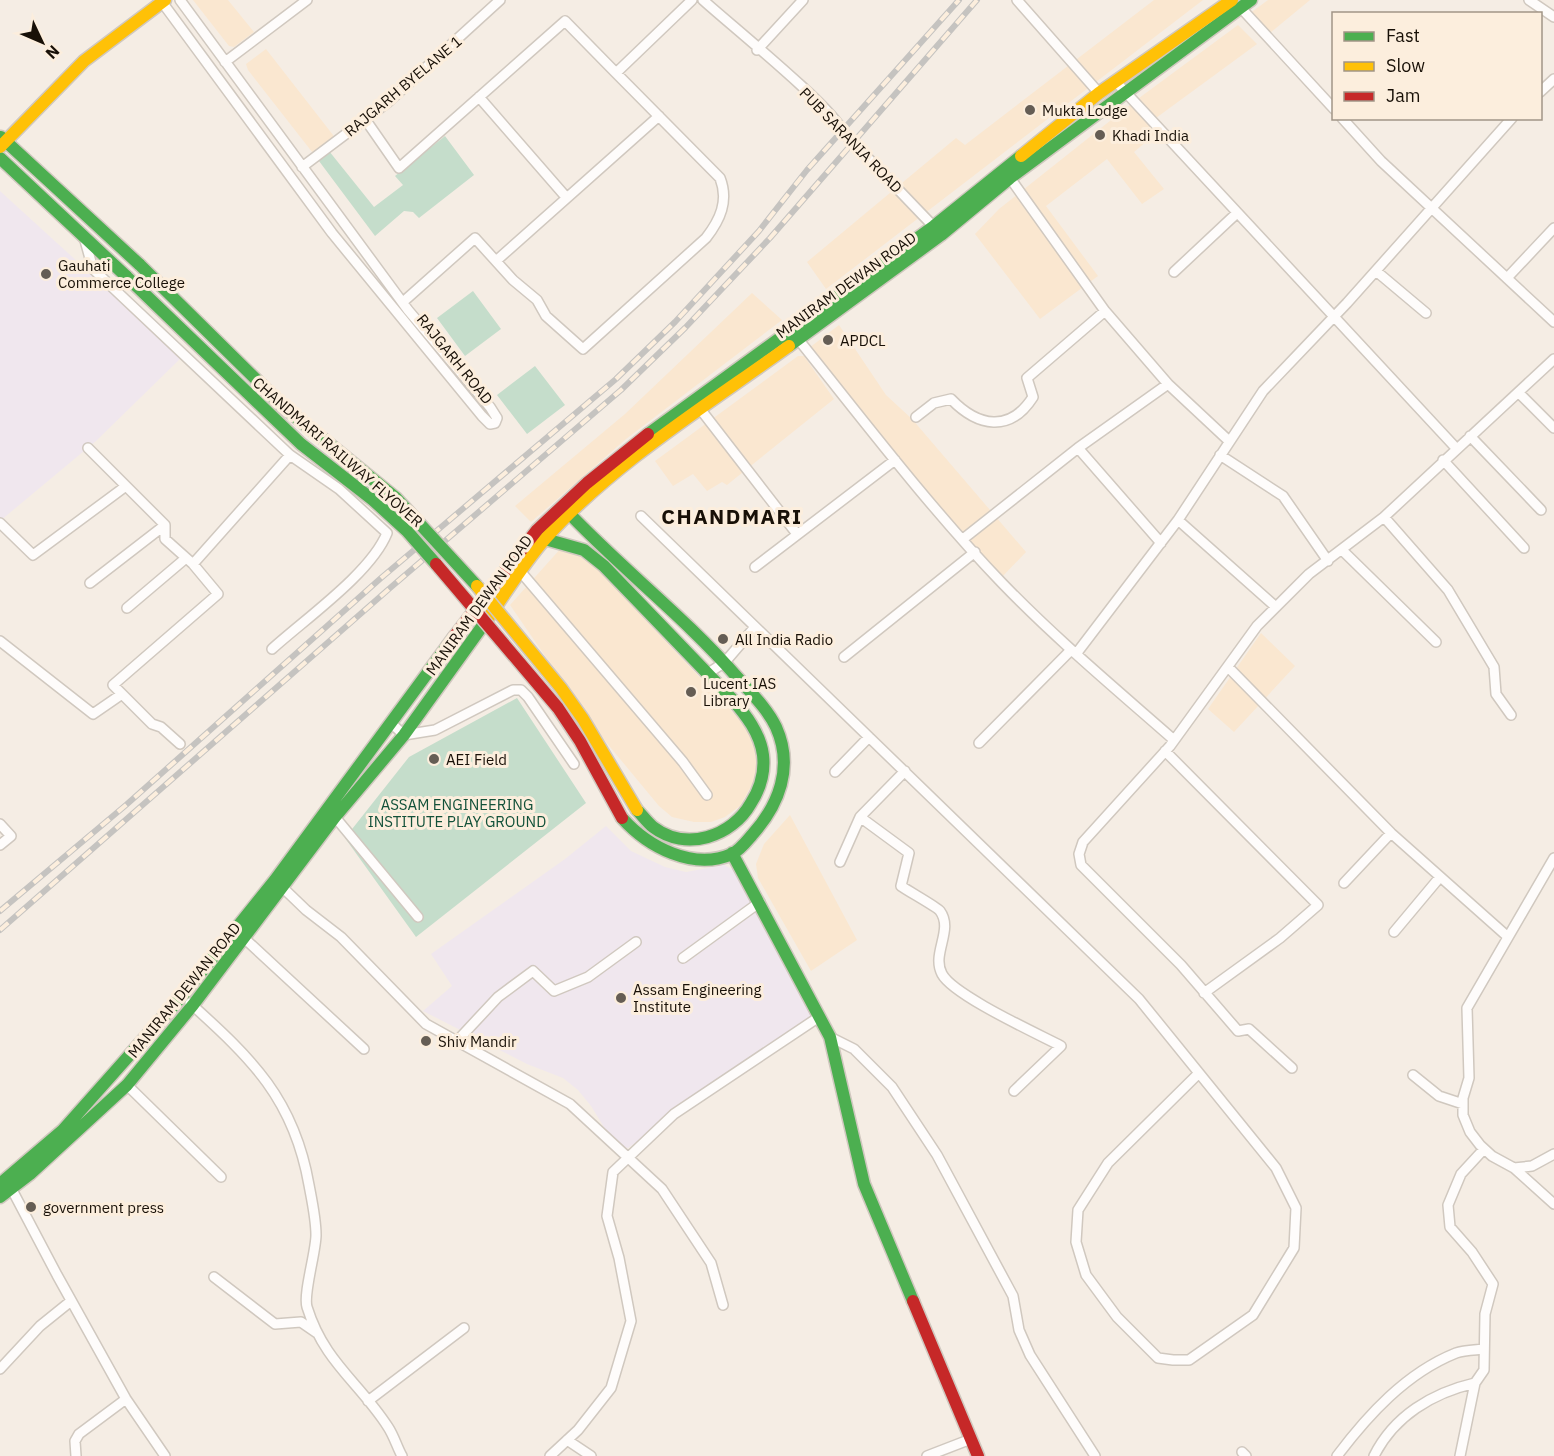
<svg xmlns="http://www.w3.org/2000/svg" width="1554" height="1456" font-family="'IBM Plex Sans',sans-serif">
<style>
.built{fill:#fae7d0}
.education{fill:#f0e7ee}
.green{fill:#c5ddcb}
.lines{fill:none;stroke-linecap:round;stroke-linejoin:round}
.street-casing{stroke:#d0c8bf;stroke-width:12}
.fast-casing{stroke:#d0c8bf;stroke-width:15}
.slow-casing{stroke:#d0c8bf;stroke-width:15}
.jam-casing{stroke:#d0c8bf;stroke-width:15}
.street{stroke:#fefcfb;stroke-width:9}
.fast{stroke:#4caf50;stroke-width:12}
.slow{stroke:#ffc107;stroke-width:12}
.jam{stroke:#c62828;stroke-width:12}
.rail-casing{stroke:#c5c3c0;stroke-width:6}
.rail{stroke:#fceedd;stroke-width:4;stroke-dasharray:11;stroke-linecap:butt}
.fast-bridge-casing{stroke:#d0c8bf;stroke-width:15;stroke-linecap:butt}
.slow-bridge-casing{stroke:#d0c8bf;stroke-width:15;stroke-linecap:butt}
.jam-bridge-casing{stroke:#d0c8bf;stroke-width:15;stroke-linecap:butt}
.fast-bridge{stroke:#4caf50;stroke-width:12}
.slow-bridge{stroke:#ffc107;stroke-width:12}
.jam-bridge{stroke:#c62828;stroke-width:12}
.poi-dot{fill:#655d54;stroke:#fceedd;stroke-width:2}
.labels{text-anchor:middle;dominant-baseline:central;stroke-width:6;stroke-linejoin:round;paint-order:stroke}
.street-label{font-size:15px;fill:#181007;stroke:#fceedd}
.poi-label{font-size:15px;fill:#181007;stroke:#fceedd;text-anchor:start}
.park-label{font-size:15px;fill:#125139;stroke:#fceedd}
.district-label{font-size:21px;font-weight:bold;letter-spacing:1.5px;fill:#181007;stroke:#fceedd}
</style>
<rect width="100%" height="100%" fill="#f5ede4"/>
<!-- built -->
<path class="built" d="M193,0H228L254,32L234,47L229,46Z
M1154,0H1203L826,289L807,262L956,138L965,145Z
M1268,0H1310L1264,38L1249,14Z
M1238,25L1257,44L1156,118L1162,123L1154,135L1134,152L1164,189L1142,204L1107,159L1046,206L1098,276L1040,319L975,234L999,209L1135,101Z
M266,49L333,135L335,142L316,157L248,70L246,64Z
M752,293L782,320L626,439L531,522L515,506L625,414Z
M839,325L886,395L912,419L1026,552L1001,578L895,462L809,348Z
M798,356H804L834,399L727,485L722,482L707,491L693,474L673,486L655,461Z
M562,547L581,552L746,726L757,747L758,774L740,806L725,817L711,822H694L672,817L659,806L596,730L510,605Z
M1261,633L1295,666L1234,732L1208,709Z
M790,815L857,940L811,971L758,878L756,864L764,844Z"/>
<!-- education -->
<path class="education" d="M0,191L182,357L96,441L0,521Z
M606,826L631,851L665,867L686,872L724,865L734,870L741,877L814,1017L628,1148L615,1145L591,1106L578,1090L563,1078L527,1064L423,1011L452,986L431,954L565,859Z"/>
<!-- green -->
<path class="green" d="M445,136L474,175L419,218L413,212L404,211L375,236L316,157L325,146L374,207L403,185L395,176Z
M473,291L501,329L465,356L437,318Z
M535,366L565,405L527,434L497,395Z
M517,698L586,803L416,937L345,838L409,757Z"/>
<g class="lines">
<!-- street casing -->
<g class="street-casing">
<path id="street" d="M703,0C727,22 836,110 843,132L936,229
M1017,0L1099,93
M1529,0L1554,17
M162,2L332,233L482,416L490,424L495,423L497,418L490,407L408,310L180,0
M1241,8L1334,109
M757,50L803,0
M225,62L307,0
M1117,83L1456,448
M1540,92L1554,79
M479,97L566,197
M1342,118L1381,161L1554,322
M365,119L399,168L565,21L616,73
M302,167L387,103L500,0
M1010,178L1105,311L1168,384L1078,448L1161,543
M84,237L93,269L290,455L339,489L387,533C371,573 305,619 272,649
M496,261L659,116
M1376,271L1426,313
M1174,272L1237,213
M1507,278L1554,228
M403,302L475,238L513,280L537,300L546,316L583,349L706,238C720,220 729,201 720,178L616,73L692,0
M798,339C864,421 929,507 1002,583C1056,639 1116,689 1174,740
M1168,384L1229,441
M1519,393L1554,428
M701,410L797,534
M916,417L934,403L951,399C978,427 1010,433 1033,397L1027,378L1105,311
M1470,436L1541,510
M88,448L165,525V539L193,564L290,455
M1220,455L1283,496L1328,561
M1443,460L1524,548
M641,516L1139,999L1276,1168L1296,1208L1294,1248L1253,1315L1189,1360H1173L1158,1358L1117,1317L1086,1275L1076,1242L1078,1210L1108,1163L1199,1073
M1384,517L1448,590L1494,667L1496,694L1511,715
M1178,520L1276,607
M0,523L33,555L126,486
M963,539L1078,448
M1342,550L1436,642
M755,567L895,460
M520,571L683,762L707,795
M90,583L165,525
M127,608L186,558
M0,641L93,714L122,694
M1076,654L1178,520L1263,391L1347,303L1512,118
M844,657L975,552
M1228,667L1391,833L1508,937
M707,674L725,662L755,627
M392,724L404,735L435,730L513,690H521L528,697L574,764
M979,743L1071,650
M180,744L161,727L152,724L113,685L218,594L193,564
M1165,751L1318,905L1280,938L1204,993
M905,771L860,817L909,853L901,886C908,891 937,907 940,911C954,930 931,954 942,974C953,995 1036,1033 1061,1046L1014,1091
M835,772L869,737
M335,817L418,917
M0,824L11,836L0,845
M1554,858L1467,1008L1469,1078L1463,1098V1115L1470,1132L1480,1145L1492,1156L1514,1168L1554,1204
M840,862L860,817
M1344,883L1391,833
M279,884L306,910L341,937L426,1024L570,1104L662,1189L711,1263L723,1305
M1394,932L1440,877
M244,938L364,1049
M683,958L760,902
M190,1003C252,1059 294,1099 309,1185C312,1201 316,1219 316,1235C316,1252 303,1294 307,1307C324,1362 359,1382 388,1427C394,1436 397,1447 402,1456
M830,1037L854,1049L892,1087L937,1155L1013,1296L1019,1330L1030,1355L1095,1456
M457,1041L498,997L533,971L554,991L588,977L636,942
M1292,1068L1249,1029L1238,1031L1181,965L1081,865L1079,854L1083,842L1170,746L1257,626L1309,574L1384,517L1554,359
M1413,1075L1439,1096L1463,1104
M127,1085L221,1177
M1514,1168L1532,1166L1554,1154
M9,1184L57,1275L126,1399L165,1456
M214,1277L275,1324L301,1322L317,1333
M0,1369L40,1326L71,1301
M368,1401L464,1328
M567,1440L591,1456
M1242,1452L1246,1456
M76,1456L75,1441L79,1434L126,1399
M550,1456L578,1430L611,1388L631,1321L619,1258L607,1216L613,1172L674,1114L819,1017
M927,1456L971,1439
M1337,1456C1368,1415 1406,1373 1456,1353C1464,1350 1475,1350 1484,1349
M1374,1456C1394,1416 1432,1393 1475,1383
M1460,1456L1475,1383L1484,1370L1485,1314L1493,1284L1472,1252L1450,1227L1448,1205L1461,1174L1484,1149"/>
</g>
<!-- fast casing -->
<g class="fast-casing">
<path id="fast" d="M1,137L140,265
M0,158L127,277
M789,346L941,235L1010,178L1251,0
M648,434L934,226L1021,156
M564,508C619,567 684,616 737,677C750,692 767,708 776,727C794,767 779,805 752,835C746,842 740,850 732,854C693,871 648,847 622,818
M540,532L545,539L584,550L604,566L732,699C746,715 760,733 763,755C765,772 760,789 751,803C732,837 686,852 653,827C647,822 642,815 637,810
M732,853L830,1037L864,1184L913,1301
M0,1184L63,1130L182,996L275,880L454,637
M0,1197L30,1174L127,1085L193,1005L335,817L404,735L486,621"/>
</g>
<!-- slow casing -->
<g class="slow-casing">
<path id="slow" d="M0,147L84,61L165,0
M1021,156L1099,93L1232,0
M486,621C505,594 523,564 545,539C610,465 710,403 789,346"/>
</g>
<!-- jam casing -->
<g class="jam-casing">
<path id="jam" d="M454,637L537,530L587,483L648,434
M913,1301L978,1456"/>
</g>
<!-- street -->
<use href="#street" class="street"/>
<!-- fast -->
<use href="#fast" class="fast"/>
<!-- slow -->
<use href="#slow" class="slow"/>
<!-- jam -->
<use href="#jam" class="jam"/>
<!-- rail casing -->
<g class="rail-casing">
<path id="rail" d="M0,911L126,805L381,578L616,379L675,322L759,231L807,170L959,0
M0,930L390,588L621,390L685,328L770,238L977,0"/>
</g>
<!-- rail -->
<use href="#rail" class="rail"/>
<!-- fast-bridge casing -->
<g class="fast-bridge-casing">
<path id="fast-bridge" d="M140,265L286,409L396,498L477,586
M127,277L301,444L373,500L407,531L436,564"/>
</g>
<!-- slow-bridge casing -->
<g class="slow-bridge-casing">
<path id="slow-bridge" d="M477,586L561,688L583,719L637,810"/>
</g>
<!-- jam-bridge casing -->
<g class="jam-bridge-casing">
<path id="jam-bridge" d="M436,564L558,708L580,741L622,818"/>
</g>
<!-- fast-bridge -->
<use href="#fast-bridge" class="fast-bridge"/>
<!-- slow-bridge -->
<use href="#slow-bridge" class="slow-bridge"/>
<!-- jam-bridge -->
<use href="#jam-bridge" class="jam-bridge"/>
</g>
<!-- markers -->
<g class="poi-dot">
<circle cx="1030" cy="110" r="6"/>
<circle cx="1100" cy="135" r="6"/>
<circle cx="46" cy="274" r="6"/>
<circle cx="828" cy="340" r="6"/>
<circle cx="723" cy="639" r="6"/>
<circle cx="691" cy="692" r="6"/>
<circle cx="434" cy="759" r="6"/>
<circle cx="621" cy="998" r="6"/>
<circle cx="426" cy="1041" r="6"/>
<circle cx="31" cy="1207" r="6"/>
</g>
<g class="labels">
<!-- street labels -->
<g class="street-label">
<text transform="translate(403 86) rotate(-40)">RAJGARH BYELANE 1</text>
<text transform="translate(851 140) rotate(46)">PUB SARANIA ROAD</text>
<text transform="translate(846 285) rotate(-36)">MANIRAM DEWAN ROAD</text>
<text transform="translate(455 359) rotate(51)">RAJGARH ROAD</text>
<text transform="translate(338 452) rotate(41)">CHANDMARI RAILWAY FLYOVER</text>
<text transform="translate(479 605) rotate(-54)">MANIRAM DEWAN ROAD</text>
<text transform="translate(184 990) rotate(-51)">MANIRAM DEWAN ROAD</text>
</g>
<!-- poi labels -->
<g class="poi-label">
<text x="1042" y="110">Mukta Lodge</text>
<text x="1112" y="135">Khadi India</text>
<text x="58" y="265">Gauhati<tspan x="58" dy="17">Commerce College</tspan></text>
<text x="840" y="340">APDCL</text>
<text x="735" y="639">All India Radio</text>
<text x="703" y="683">Lucent IAS<tspan x="703" dy="17">Library</tspan></text>
<text x="446" y="759">AEI Field</text>
<text x="633" y="989">Assam Engineering<tspan x="633" dy="17">Institute</tspan></text>
<text x="438" y="1041">Shiv Mandir</text>
<text x="43" y="1207">government press</text>
</g>
<!-- park labels -->
<g class="park-label">
<text x="457" y="804">ASSAM ENGINEERING<tspan x="457" dy="17">INSTITUTE PLAY GROUND</tspan></text>
</g>
<!-- district labels -->
<g class="district-label">
<text x="732" y="516">CHANDMARI</text>
</g>
</g>
<!-- legend -->
<rect x="1332" y="12" width="210" height="108" fill="#fceedd" stroke="#a19587" stroke-width="1.5"/>
<rect x="1344" y="32" width="30" height="9" fill="#4caf50" stroke="#a19587" stroke-width="1.5"/>
<text x="1386" y="42" font-size="18" fill="#181007">Fast</text>
<rect x="1344" y="62" width="30" height="9" fill="#ffc107" stroke="#a19587" stroke-width="1.5"/>
<text x="1386" y="72" font-size="18" fill="#181007">Slow</text>
<rect x="1344" y="92" width="30" height="9" fill="#c62828" stroke="#a19587" stroke-width="1.5"/>
<text x="1386" y="102" font-size="18" fill="#181007">Jam</text>
<!-- north arrow -->
<g transform="translate(42 42) rotate(134)" stroke="#fceedd" stroke-width="4.5" paint-order="stroke">
<path d="M0-4.5L10 22L0 15L-10 22Z" fill="#181007"/>
<text y="-9" font-size="16" font-weight="bold" text-anchor="middle" fill="#181007">N</text>
</g>
</svg>
